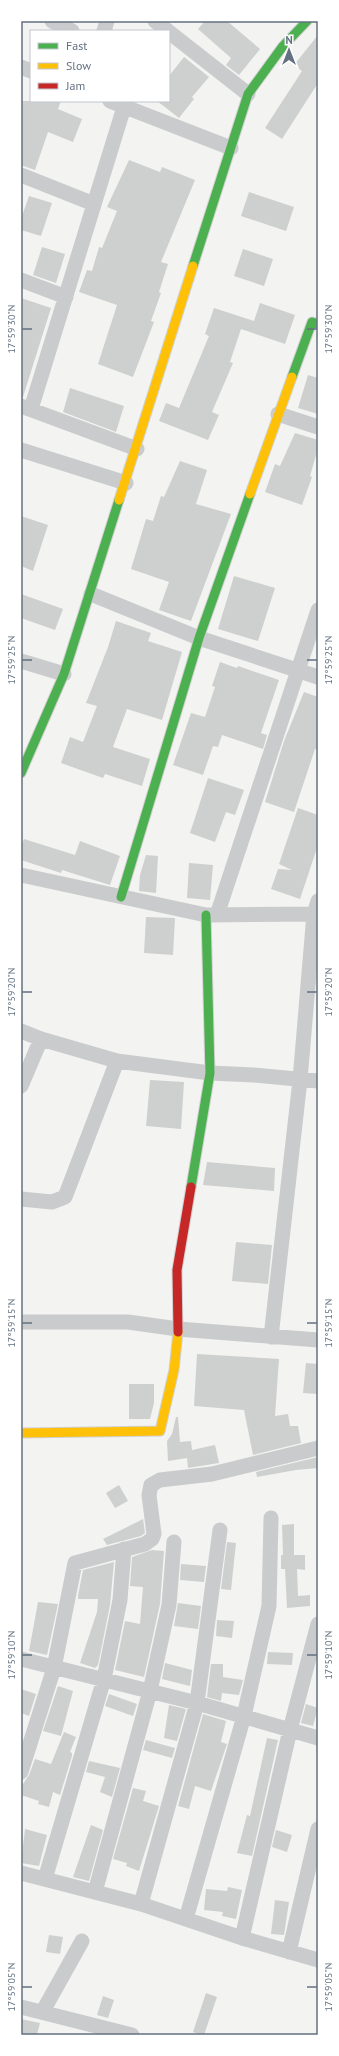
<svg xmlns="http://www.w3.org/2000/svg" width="339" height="2056" font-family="'PT Sans',sans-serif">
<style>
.building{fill:#cecfcf}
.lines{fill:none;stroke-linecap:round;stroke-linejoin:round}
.fast-casing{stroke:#d0d1d0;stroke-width:11}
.slow-casing{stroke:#d0d1d0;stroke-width:11}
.jam-casing{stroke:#d0d1d0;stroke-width:11}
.street{stroke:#cacbcc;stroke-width:15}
.fast{stroke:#4caf50;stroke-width:9}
.slow{stroke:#ffc107;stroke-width:9}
.jam{stroke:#c62828;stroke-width:9}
.ticks{fill:none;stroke:#637181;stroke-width:1.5}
.neatline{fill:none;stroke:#637181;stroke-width:1.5}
.ticks-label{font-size:10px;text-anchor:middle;fill:#637181}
</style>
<rect width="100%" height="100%" fill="#f3f3f1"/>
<!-- building -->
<path class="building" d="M205,21H227L260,49L239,75L226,65L231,58L198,29Z
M318,35V83L282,139L265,128L302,71L294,65Z
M184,57L209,77L192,97L194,99L179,118L157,101H169V76Z
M21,101H61L58,109L82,119L73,142L48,132L35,170L21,165Z
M129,160L160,172L162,167L195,180L161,262L168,264L159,292L161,293L151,321L154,322L133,377L98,364L117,305L79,292L87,270L92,271L99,247L102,248L117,211L107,207Z
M249,192L294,207L286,231L241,216Z
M29,196L52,203L41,236L21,230V219Z
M42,247L65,254L56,283L33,275Z
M243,249L273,259L264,286L234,276Z
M21,298L51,308L23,397L21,396Z
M260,303L295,315L285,344L241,329L230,362L233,363L212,412L219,415L208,440L159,421L166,403L179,408L209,336L205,334L214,308L254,321Z
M308,375L318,378V414L298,408Z
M70,388L124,406L116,432L63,412Z
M295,433L318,440V448L310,476L312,477L302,505L265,492L275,464L280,466Z
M180,461L207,470L196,504L231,514L191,621L159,610L169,582L131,569L146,519L153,521L161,496L164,497Z
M21,516L48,525L33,571L21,566Z
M234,576L275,588L258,641L218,629Z
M21,594L63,609L55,630L21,618Z
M116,621L151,633L148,641L182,652L162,720L127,709L113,747L150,759L142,786L105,774L103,778L61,763L70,737L83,742L97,706L86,703L108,647Z
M220,662L237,668L238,666L279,680L261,733L267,735L263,749L222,735L218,747L213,746L203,775L173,765L191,713L205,717L215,687L212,686Z
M304,692L318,697V750L315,749L294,812L265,802L284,741Z
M208,778L244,790L235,815L226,812L215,842L190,833Z
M298,808L318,815V845L300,899L271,889L278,869L292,870L279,864Z
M24,839L75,855L80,841L120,856L110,885L62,870L61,873L21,860V847Z
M146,855L158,856L156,893L139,891L140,875Z
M189,863L213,865L210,900L187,898Z
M146,917L175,918L173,955L144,953Z
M150,1080L184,1082L181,1129L146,1126Z
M207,1162L275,1168L274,1191L203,1185Z
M236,1242L272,1245L268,1284L232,1281Z
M197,1354L279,1359L275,1416L288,1414L290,1426H298L301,1443L253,1455L244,1410L194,1406Z
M306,1363L318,1364V1394L303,1393Z
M129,1384H154V1403L150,1419H129Z
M176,1417H178L180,1442L191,1441L192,1450L215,1445L219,1463L188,1468L187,1458L168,1461L167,1441L172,1434Z
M318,1457V1468L296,1470L257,1477L256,1472Z
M119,1485L128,1501L115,1508L106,1493Z
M143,1519L145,1533L141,1536L107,1545L103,1539Z
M294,1524V1555H305V1570L297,1569L298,1596L310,1595V1606L287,1608L285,1569H281V1555H283L282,1525Z
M227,1542L236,1543L231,1590L221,1589Z
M152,1550L164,1551L160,1604L144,1677L115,1670L125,1621L140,1624L143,1587L130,1586L132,1557Z
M114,1562L110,1605L98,1665L95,1668L80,1663L97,1612L98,1599H78V1596L83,1570Z
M181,1564L206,1566L204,1582L180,1580Z
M38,1602L58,1604L47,1655L29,1651Z
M178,1603L201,1606L198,1629L174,1626Z
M217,1620L234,1621L232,1638L216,1636Z
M268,1652L293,1653L292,1665L267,1664Z
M165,1663L192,1670L190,1686L162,1679Z
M211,1664H223V1677L243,1680L239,1695L222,1693L221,1701L207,1697Z
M58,1686L73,1691L61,1736L43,1731Z
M21,1689L36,1694L29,1716L21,1713Z
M109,1694L137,1704L133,1716L105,1706Z
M306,1704L318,1708L313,1726L301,1723Z
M169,1705L186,1709L177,1741L164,1738Z
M203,1714L226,1721L221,1742L227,1744L211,1791L195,1786L189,1809L178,1806Z
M64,1732L76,1737L70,1752L72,1753V1756L60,1795L53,1792L49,1807L38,1804L39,1801L21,1795V1783L23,1784L29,1775L35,1759L51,1764Z
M267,1738L278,1740L252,1856L237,1853L247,1815L250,1816Z
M146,1740L175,1748L172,1758L143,1750Z
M89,1761L120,1768L112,1797L100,1792L105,1777L86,1772Z
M133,1788L146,1791L143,1801L159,1806L139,1871L126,1866L127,1863L113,1859Z
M91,1825L103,1830L89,1881L73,1877Z
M25,1829L47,1835L39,1866L21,1863Z
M276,1830L292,1835L287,1852L272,1847Z
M228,1887L242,1890L236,1919L222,1916L223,1912L204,1910L206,1889L227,1891Z
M275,1900L289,1902L284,1935L271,1934Z
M49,1935L63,1937L60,1954L46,1952Z
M206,1993L217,1997L204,2035H201L193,2032Z
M103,1996L114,2000L108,2018L97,2015Z
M21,2019L40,2023L37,2035H21Z"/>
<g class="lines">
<!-- fast casing -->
<g class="fast-casing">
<path id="fast" d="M193,266L248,94L283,46L307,21
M292,377L312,322L318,324
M21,773L64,674L119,500
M121,897L199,638L250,494
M191,1187L210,1073L206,915"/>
</g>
<!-- slow casing -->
<g class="slow-casing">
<path id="slow" d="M250,494L292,377
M119,500L193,266
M21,1433L160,1431L174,1370L178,1332"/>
</g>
<!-- jam casing -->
<g class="jam-casing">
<path id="jam" d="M178,1332L177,1270L191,1187"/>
</g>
<!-- street -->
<path class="street" d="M52,21L72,31
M155,21L168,31
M104,31L107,21
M169,32L248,94
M21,67L31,71
M110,101L231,148
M21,175L94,204
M21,280L66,297
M21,406L137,449
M31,409L124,107
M278,414L318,427
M21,450L126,483
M91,594L199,638L318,677
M21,661L64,674
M21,875L206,915L314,914
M217,915L318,610
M21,1031L41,1039L117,1061L210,1073L254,1075L318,1081
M21,1086L41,1039
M21,1199L52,1202L65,1197L117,1061
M21,1322H128L178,1329L318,1340
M271,1337L300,1080L314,914L318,901
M21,1659L197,1703L318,1738
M21,1772L54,1668L75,1563L145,1544L152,1539L154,1534L149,1495L151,1485L160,1480L212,1474L318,1448
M21,1873L141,1904L242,1938L318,1960
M45,1879L104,1679L120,1600L124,1549
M95,1892L150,1691L169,1605L174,1542
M141,1904L197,1703L220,1530
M186,1919L244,1716L269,1606L271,1518
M242,1938L290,1730L318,1624
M289,1952L318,1829
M21,2007L132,2035
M43,2011L82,1941"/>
<!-- fast -->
<use href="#fast" class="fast"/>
<!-- slow -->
<use href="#slow" class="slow"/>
<!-- jam -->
<use href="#jam" class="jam"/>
</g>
<!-- ticks -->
<path class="ticks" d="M22,329H32M307,329H317M22,660H32M307,660H317M22,992H32M307,992H317M22,1323H32M307,1323H317M22,1655H32M307,1655H317M22,1987H32M307,1987H317"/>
<!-- border -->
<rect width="339" height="2056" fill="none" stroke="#ffffff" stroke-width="44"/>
<!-- legend -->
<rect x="30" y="30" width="140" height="72" fill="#ffffff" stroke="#c1c6cd"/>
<rect x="38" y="43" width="20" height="6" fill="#4caf50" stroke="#c1c6cd"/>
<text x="66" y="50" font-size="12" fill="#637181">Fast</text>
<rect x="38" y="63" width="20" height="6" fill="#ffc107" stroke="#c1c6cd"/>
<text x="66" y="70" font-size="12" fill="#637181">Slow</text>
<rect x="38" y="83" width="20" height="6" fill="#c62828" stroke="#c1c6cd"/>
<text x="66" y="90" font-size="12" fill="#637181">Jam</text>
<!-- north arrow -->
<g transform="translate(289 50)" stroke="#ffffff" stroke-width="3" paint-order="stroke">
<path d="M0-3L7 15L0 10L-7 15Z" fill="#637181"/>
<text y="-6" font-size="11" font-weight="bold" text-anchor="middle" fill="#637181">N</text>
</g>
<rect x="22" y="22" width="295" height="2012" class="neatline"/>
<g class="ticks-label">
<text transform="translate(11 329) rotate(-90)" y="4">17°59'30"N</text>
<text transform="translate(328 329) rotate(-90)" y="4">17°59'30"N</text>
<text transform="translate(11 660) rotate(-90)" y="4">17°59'25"N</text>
<text transform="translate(328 660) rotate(-90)" y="4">17°59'25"N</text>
<text transform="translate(11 992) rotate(-90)" y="4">17°59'20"N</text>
<text transform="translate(328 992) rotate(-90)" y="4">17°59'20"N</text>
<text transform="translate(11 1323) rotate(-90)" y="4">17°59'15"N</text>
<text transform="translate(328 1323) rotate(-90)" y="4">17°59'15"N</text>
<text transform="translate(11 1655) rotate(-90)" y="4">17°59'10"N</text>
<text transform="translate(328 1655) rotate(-90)" y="4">17°59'10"N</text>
<text transform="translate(11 1987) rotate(-90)" y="4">17°59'05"N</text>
<text transform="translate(328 1987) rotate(-90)" y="4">17°59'05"N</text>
</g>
</svg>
